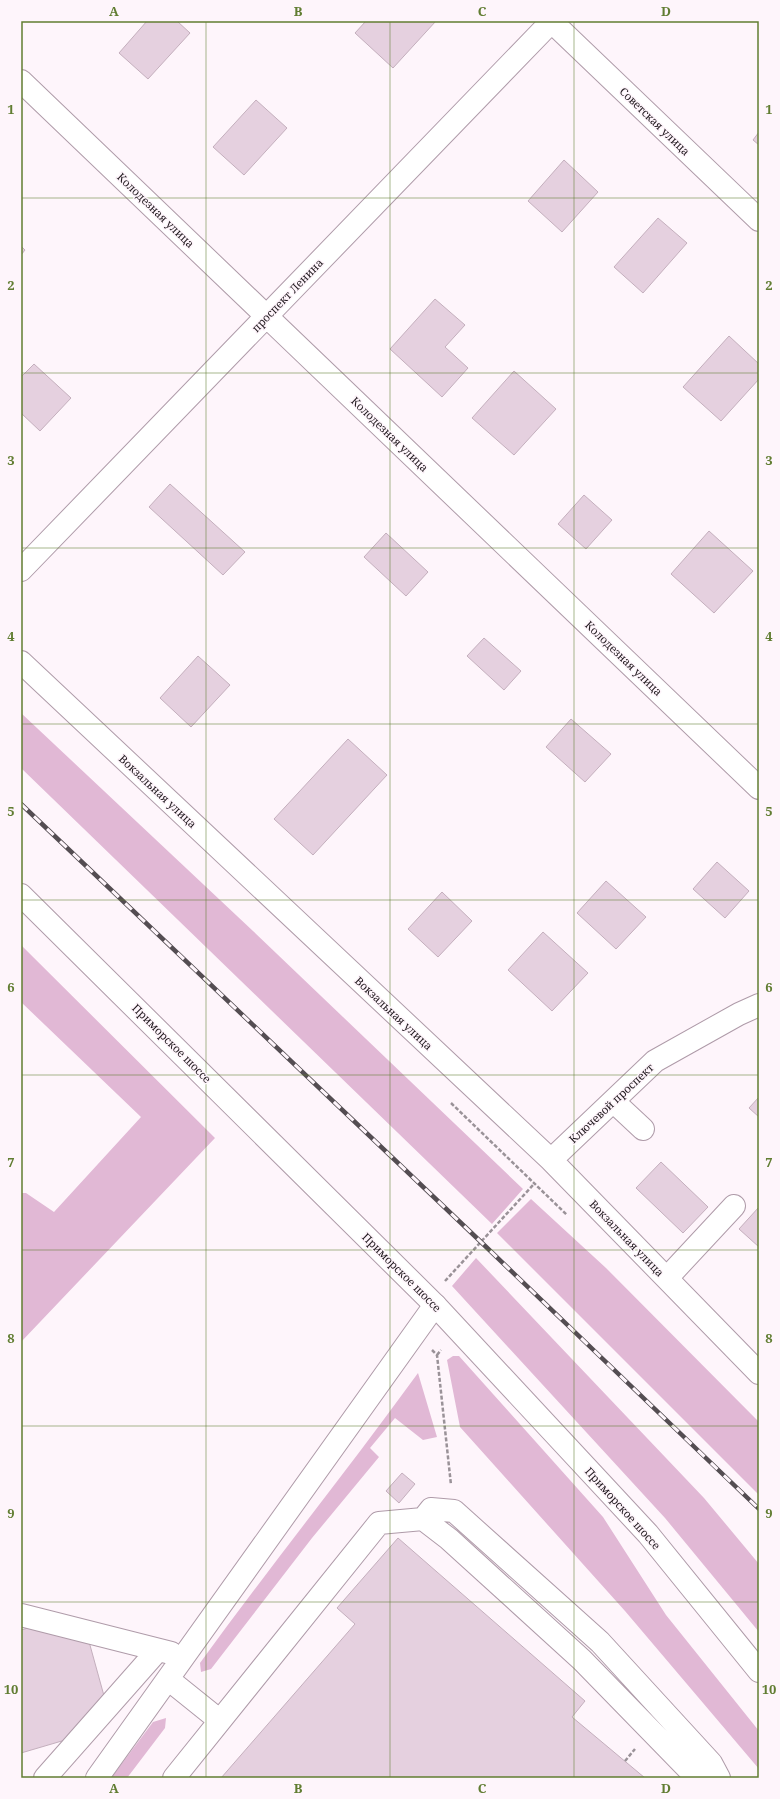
<svg xmlns="http://www.w3.org/2000/svg" width="780" height="1799" font-family="'Noto Serif',serif">
<style>
.green{fill:#e1b8d5}
.building{fill:#e5d0df;stroke:#c4afbd}
.lines{fill:none;stroke-linecap:round;stroke-linejoin:round}
.minor-casing{stroke:#af9ba9;stroke-width:24}
.major-casing{stroke:#af9ba9;stroke-width:24}
.path{stroke:#9a9298;stroke-width:2.5;stroke-dasharray:4 2;stroke-linecap:butt}
.minor{stroke:#fff;stroke-width:22}
.major{stroke:#fff;stroke-width:22}
.rail-casing{stroke:#544d52;stroke-width:4.5}
.rail{stroke:#fef5fb;stroke-width:3;stroke-dasharray:9;stroke-linecap:butt}
.grid{fill:none;stroke:#617d32;stroke-width:1;stroke-opacity:0.55}
.labels{text-anchor:middle;dominant-baseline:central;stroke-width:3;stroke-linejoin:round;paint-order:stroke}
.street-label{font-size:11px;fill:#1f181d;stroke:#fef5fb}
.neatline{fill:none;stroke:#617d32;stroke-width:1.5}
.grid-label{font-size:13px;text-anchor:middle;font-weight:bold;fill:#617d32}
</style>
<rect width="100%" height="100%" fill="#fef5fb"/>
<!-- green -->
<path class="green" d="M21,713L253,931L523,1189L492,1224L21,768Z
M21,945L215,1138L21,1342V1193H26L54,1212L141,1117L21,1002Z
M531,1199L606,1268L759,1422V1495L497,1233Z
M476,1258L704,1498L759,1564V1632L665,1518L452,1286Z
M453,1356H459L603,1517L666,1615L759,1731V1769L625,1611L460,1427L447,1360Z
M418,1373L437,1437L423,1440L395,1418L370,1448L379,1457L312,1538L211,1669L201,1672L200,1663C271,1565 347,1471 418,1373Z
M166,1718L165,1728L127,1778H111L153,1722Z"/>
<!-- building -->
<path class="building" d="M147,21H177L190,33L148,79L119,53Z
M366,21H436L393,68L355,33Z
M256,100L287,128L244,175L213,147Z
M759,132V145L753,140Z
M564,160L598,192L562,232L528,201Z
M658,218L687,243L643,293L614,267Z
M21,246L25,250L21,255Z
M435,299L465,325L445,347L468,368L442,397L390,349Z
M729,336L759,364V379L721,421L683,387Z
M34,364L71,398L40,431L21,413V377Z
M514,371L556,409L514,455L472,418Z
M170,484L245,552L223,575L149,507Z
M584,495L612,520L586,549L558,524Z
M709,531L753,571L714,613L671,574Z
M386,533L428,572L406,596L364,557Z
M484,638L521,671L504,690L467,656Z
M198,656L230,685L191,727L160,698Z
M571,719L611,754L585,782L546,747Z
M348,739L387,775L313,855L274,819Z
M717,862L749,891L725,918L693,889Z
M606,881L646,917L616,949L577,913Z
M442,892L472,921L438,957L408,929Z
M543,932L588,973L552,1011L508,970Z
M759,1097V1117L749,1108Z
M661,1162L708,1207L683,1233L636,1188Z
M759,1207V1247L739,1229Z
M402,1473L415,1484L399,1503L386,1491Z
M398,1538L585,1701L572,1717L645,1778H221L355,1624L337,1608Z
M39,1625L88,1638L106,1703L72,1738L21,1753V1630Z"/>
<g class="lines">
<!-- minor casing -->
<g class="minor-casing">
<path id="minor" d="M551,21L759,220
M21,81L759,788
M21,570L552,21
M21,662L551,1160L759,1373
M613,1101L643,1129
M551,1160L655,1061L739,1014L759,1005
M667,1278L734,1206
M423,1519L431,1509L454,1511L600,1642L711,1763L719,1778
M21,1615L171,1653
M168,1679L219,1720
M45,1778L158,1650
M97,1778L435,1305
M174,1778L379,1523L423,1519L449,1539L582,1660L697,1778"/>
</g>
<!-- major casing -->
<g class="major-casing">
<path id="major" d="M21,895L435,1305L648,1534L759,1671"/>
</g>
<!-- path -->
<path class="path" d="M451,1103L567,1215
M445,1281L534,1184
M432,1350L437,1355L451,1485
M437,1355L441,1350
M625,1761L635,1749"/>
<!-- minor -->
<use href="#minor" class="minor"/>
<!-- major -->
<use href="#major" class="major"/>
<!-- rail casing -->
<g class="rail-casing">
<path id="rail" d="M21,804L481,1242L759,1509"/>
</g>
<!-- rail -->
<use href="#rail" class="rail"/>
</g>
<!-- grid -->
<path class="grid" d="M206,21V1778M390,21V1778M574,21V1778M21,198H759M21,373H759M21,548H759M21,724H759M21,900H759M21,1075H759M21,1250H759M21,1426H759M21,1602H759"/>
<g class="labels">
<!-- street labels -->
<g class="street-label">
<text transform="translate(655 121) rotate(44)">Советская улица</text>
<text transform="translate(156 210) rotate(44)">Колодезная улица</text>
<text transform="translate(287 295) rotate(-46)">проспект Ленина</text>
<text transform="translate(390 434) rotate(44)">Колодезная улица</text>
<text transform="translate(624 658) rotate(44)">Колодезная улица</text>
<text transform="translate(158 791) rotate(43)">Вокзальная улица</text>
<text transform="translate(394 1013) rotate(43)">Вокзальная улица</text>
<text transform="translate(172 1043) rotate(45)">Приморское шоссе</text>
<text transform="translate(611 1103) rotate(-43)">Ключевой проспект</text>
<text transform="translate(627 1238) rotate(46)">Вокзальная улица</text>
<text transform="translate(402 1272) rotate(45)">Приморское шоссе</text>
<text transform="translate(623 1508) rotate(48)">Приморское шоссе</text>
</g>
</g>
<!-- border -->
<rect width="780" height="1799" fill="none" stroke="#fef5fb" stroke-width="44"/>
<rect x="22" y="22" width="736" height="1755" class="neatline"/>
<g class="grid-label">
<text x="114" y="16">A</text>
<text x="298" y="16">B</text>
<text x="482" y="16">C</text>
<text x="666" y="16">D</text>
<text x="11" y="114">1</text>
<text x="769" y="114">1</text>
<text x="11" y="290">2</text>
<text x="769" y="290">2</text>
<text x="11" y="465">3</text>
<text x="769" y="465">3</text>
<text x="11" y="641">4</text>
<text x="769" y="641">4</text>
<text x="11" y="816">5</text>
<text x="769" y="816">5</text>
<text x="11" y="992">6</text>
<text x="769" y="992">6</text>
<text x="11" y="1167">7</text>
<text x="769" y="1167">7</text>
<text x="11" y="1343">8</text>
<text x="769" y="1343">8</text>
<text x="11" y="1518">9</text>
<text x="769" y="1518">9</text>
<text x="11" y="1694">10</text>
<text x="769" y="1694">10</text>
<text x="114" y="1793">A</text>
<text x="298" y="1793">B</text>
<text x="482" y="1793">C</text>
<text x="666" y="1793">D</text>
</g>
</svg>
